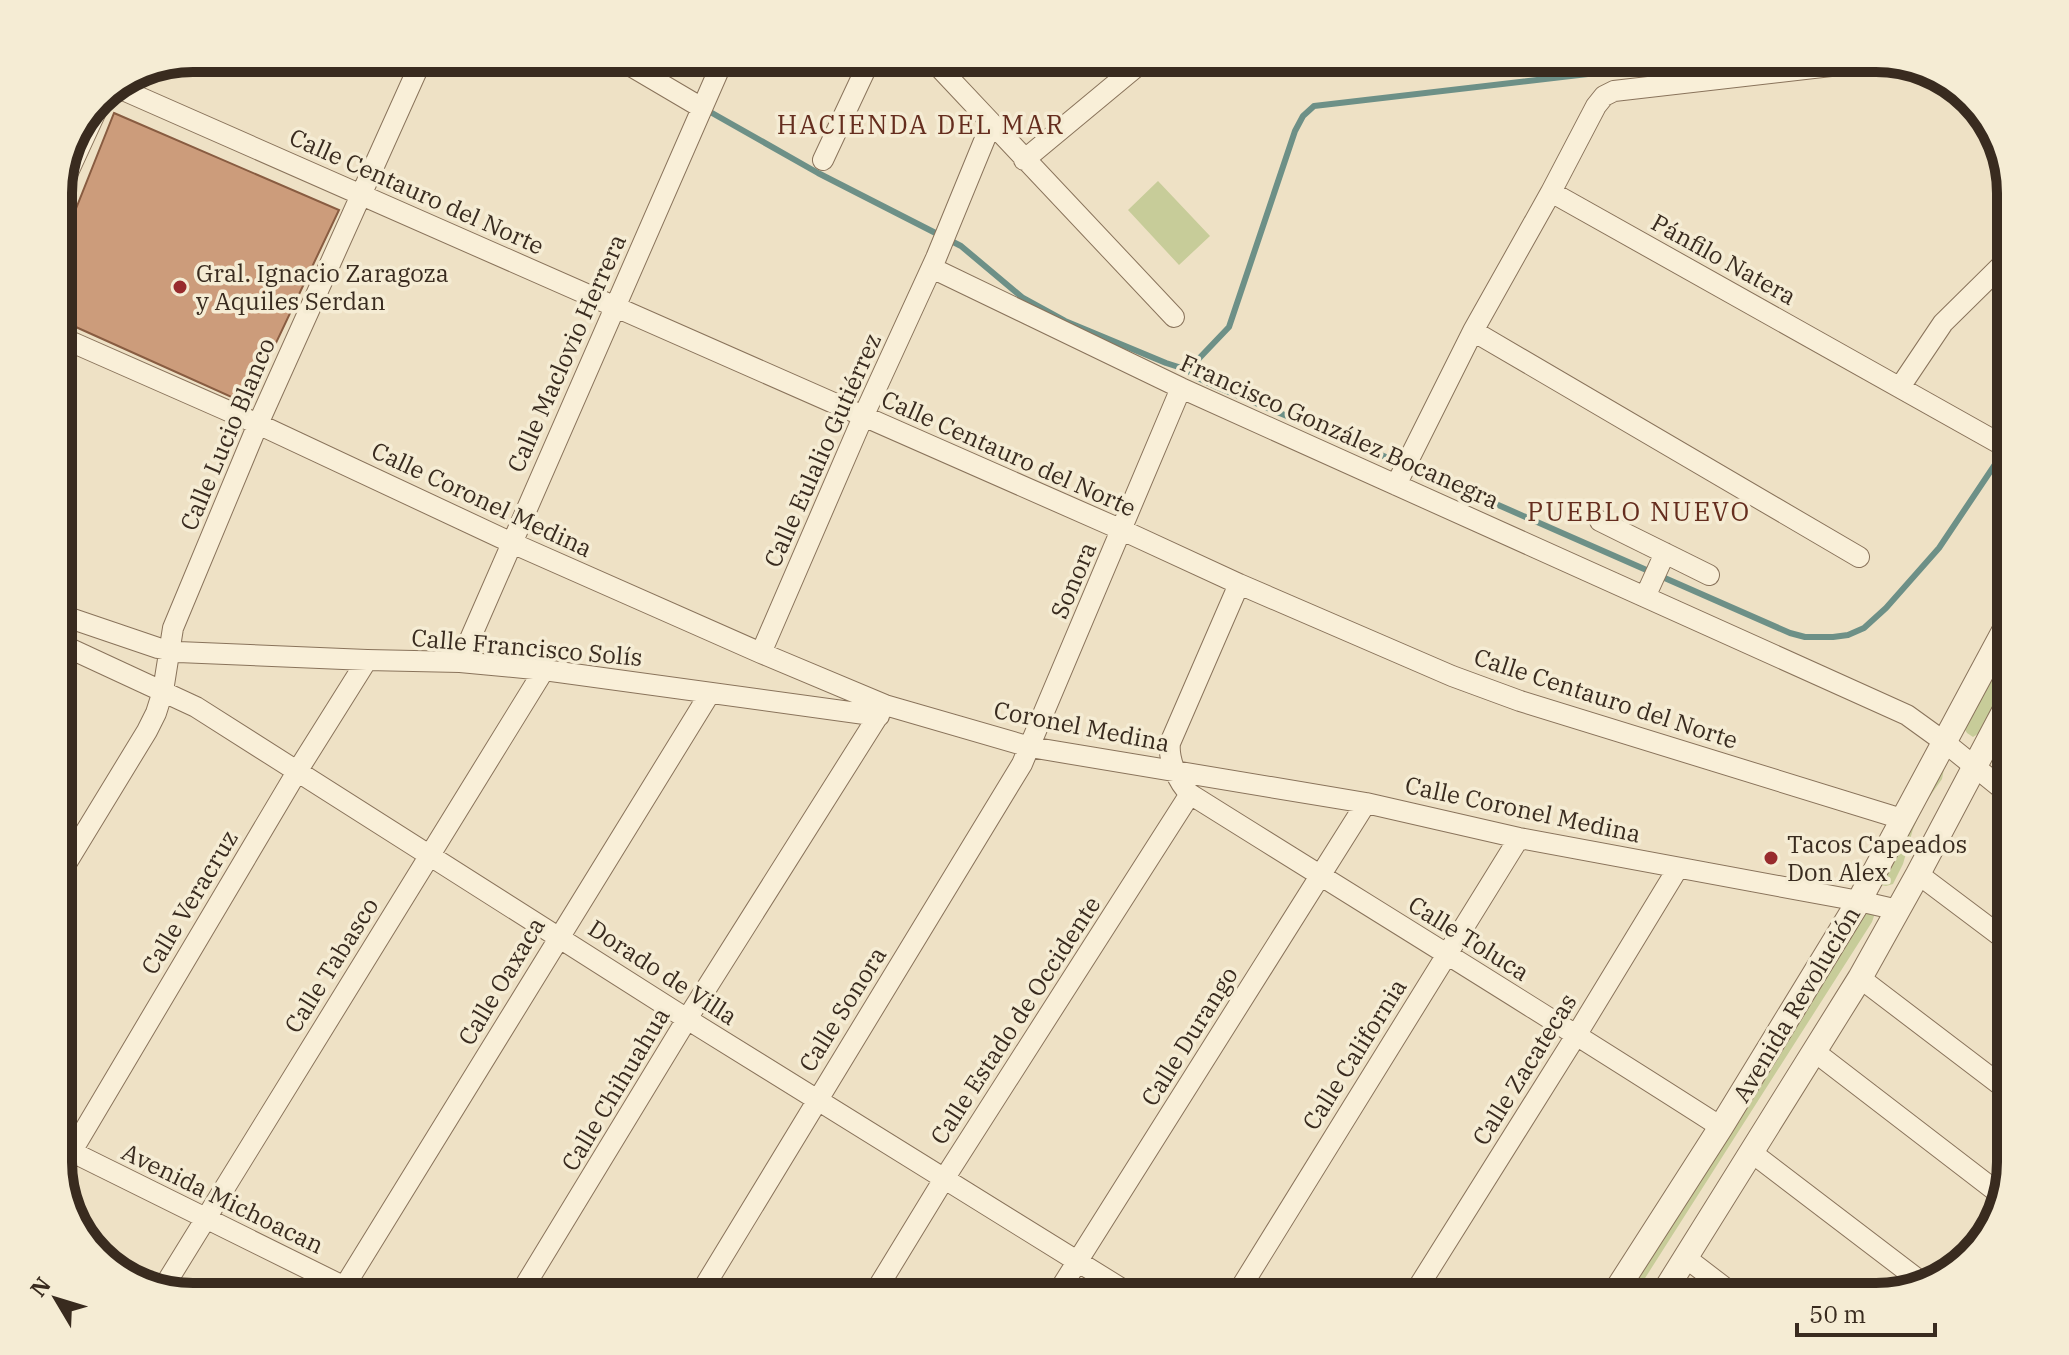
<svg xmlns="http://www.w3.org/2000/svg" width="2069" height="1355" font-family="'IBM Plex Serif',serif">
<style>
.green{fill:#c7cc99}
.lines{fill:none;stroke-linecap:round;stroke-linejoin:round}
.stream{stroke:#6d9087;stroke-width:6}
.building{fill:#cc9c7b;stroke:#885c41;stroke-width:2}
.minor-casing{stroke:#89735b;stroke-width:22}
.tertiary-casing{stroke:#89735b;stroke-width:26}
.minor{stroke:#f9efd8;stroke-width:20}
.tertiary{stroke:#f9efd8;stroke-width:24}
.poi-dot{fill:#982b2d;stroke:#f5ecd4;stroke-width:3}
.labels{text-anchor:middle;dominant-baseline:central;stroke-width:7;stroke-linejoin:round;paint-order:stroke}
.street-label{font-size:24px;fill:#392b1f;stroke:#f5ecd4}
.poi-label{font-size:24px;fill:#392b1f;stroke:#f5ecd4;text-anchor:start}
.neighbourhood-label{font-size:26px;letter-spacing:2px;fill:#652d1e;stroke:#f5ecd4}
.rim{fill:none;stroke:#392b1f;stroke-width:10}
</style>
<rect width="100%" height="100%" fill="#eee1c5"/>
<!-- green -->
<path class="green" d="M1158,181L1210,236L1179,265L1128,210Z
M2011,641V685L1984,730L1973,737L1967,733L1964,728Z
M1944,769L1942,779L1923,806L1913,829L1903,864L1893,884L1886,886L1880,885L1934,770Z
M1861,913H1875L1872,922L1633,1297H1620Z"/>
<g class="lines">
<!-- stream -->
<path class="stream" d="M705,109L818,173L961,246L1023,298L1065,321L1166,363L1188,370L1229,327L1295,131L1303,116L1314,106L1716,59
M1188,370L1194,376L1217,387L1439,479L1790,633L1805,637H1833L1848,635L1864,628L1886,608L1939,548L2004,451"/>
</g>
<!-- building -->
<path class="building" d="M114,113L339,210L247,404L58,319V254Z"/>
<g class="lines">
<!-- minor casing -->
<g class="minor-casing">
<path id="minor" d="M935,63L1174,317
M629,65L702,108
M114,86L1122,530L1239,584L1452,676L1520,701L1902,819
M823,160L868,64
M1024,160L1142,62
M1551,192L1596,106L1604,96L1614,91L1883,60
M58,194L105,92
M932,268L1181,388L1907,715L1943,741L2011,796
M1473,331L1859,557
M58,336L258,424L512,543L761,653L885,705L1030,747L1366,803L1519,838L1859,901L1898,910
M1900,387L1943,323L2011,256
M1396,485L1473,331L1551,192L2011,450
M1600,521L1709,575
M1645,597L1665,553
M58,614L158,648L178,652L367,660L460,662L544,670L879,716
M58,643L196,707L687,1019L1135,1297
M761,653L863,417L936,258L991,124
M460,662L721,65
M1190,794C1367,905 1545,1014 1721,1127
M1918,874L2011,944
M58,877L147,731L156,713L163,691L173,628L258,424L419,66
M1860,978L2011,1093
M1815,1052L2001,1195
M58,1145L365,1297
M1751,1152L1924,1284
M59,1173L298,770L367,660
M1686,1258L1737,1297
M163,1288L544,670
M338,1297L710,693
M518,1297L687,1019L885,705
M698,1297L1022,764L1181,388
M872,1297L944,1179L1190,794C1178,783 1168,759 1170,743L1239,584
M1055,1297L1366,803
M1235,1297L1519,838
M1412,1297L1577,1034L1678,868"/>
</g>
<!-- tertiary casing -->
<g class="tertiary-casing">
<path id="tertiary" d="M1612,1297L1721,1127L1859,901L2011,618
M1661,1297L1860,978L1918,874L2011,698"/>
</g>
<!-- minor -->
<use href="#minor" class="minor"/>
<!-- tertiary -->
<use href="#tertiary" class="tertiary"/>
</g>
<!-- markers -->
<g class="poi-dot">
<circle cx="180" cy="287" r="8"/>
<circle cx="1771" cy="858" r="8"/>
</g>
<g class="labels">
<!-- street labels -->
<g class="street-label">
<text transform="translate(417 191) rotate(24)">Calle Centauro del Norte</text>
<text transform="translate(1724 259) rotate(29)">Pánfilo Natera</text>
<text transform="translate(566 353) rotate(-66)">Calle Maclovio Herrera</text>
<text transform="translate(1340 431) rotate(24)">Francisco González Bocanegra</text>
<text transform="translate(227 434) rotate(-67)">Calle Lucio Blanco</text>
<text transform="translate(822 450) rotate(-66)">Calle Eulalio Gutiérrez</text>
<text transform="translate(1009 453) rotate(24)">Calle Centauro del Norte</text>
<text transform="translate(482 499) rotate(25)">Calle Coronel Medina</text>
<text transform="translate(1073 580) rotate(-67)">Sonora</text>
<text transform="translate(527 647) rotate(5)">Calle Francisco Solís</text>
<text transform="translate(1606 698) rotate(18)">Calle Centauro del Norte</text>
<text transform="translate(1082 726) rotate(11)">Coronel Medina</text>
<text transform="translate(1523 809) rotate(12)">Calle Coronel Medina</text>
<text transform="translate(189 902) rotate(-59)">Calle Veracruz</text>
<text transform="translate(1469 938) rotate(32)">Calle Toluca</text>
<text transform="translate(331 965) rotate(-58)">Calle Tabasco</text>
<text transform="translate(663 972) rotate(33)">Dorado de Villa</text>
<text transform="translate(501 981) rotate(-59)">Calle Oaxaca</text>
<text transform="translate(1796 1004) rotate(-59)">Avenida Revolución</text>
<text transform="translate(842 1009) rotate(-58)">Calle Sonora</text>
<text transform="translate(1015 1020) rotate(-57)">Calle Estado de Occidente</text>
<text transform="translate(1189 1036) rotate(-58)">Calle Durango</text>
<text transform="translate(1354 1054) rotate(-58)">Calle California</text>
<text transform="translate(1524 1069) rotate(-58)">Calle Zacatecas</text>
<text transform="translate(615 1089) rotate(-59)">Calle Chihuahua</text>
<text transform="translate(223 1198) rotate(26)">Avenida Michoacan</text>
</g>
<!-- poi labels -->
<g class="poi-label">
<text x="196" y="273">Gral. Ignacio Zaragoza<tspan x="196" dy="28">y Aquiles Serdan</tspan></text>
<text x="1787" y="844">Tacos Capeados<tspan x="1787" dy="28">Don Alex</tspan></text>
</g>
<!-- neighbourhood labels -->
<g class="neighbourhood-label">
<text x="921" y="124">HACIENDA DEL MAR</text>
<text x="1639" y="511">PUEBLO NUEVO</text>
</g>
</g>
<!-- crop -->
<path d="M0 0H2069V1355H0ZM193 72H1876A121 121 0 0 1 1997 193V1162A121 121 0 0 1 1876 1283H193A121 121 0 0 1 72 1162V193A121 121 0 0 1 193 72Z" fill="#f5ecd4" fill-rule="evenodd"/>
<path class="rim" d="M193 72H1876A121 121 0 0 1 1997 193V1162A121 121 0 0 1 1876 1283H193A121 121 0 0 1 72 1162V193A121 121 0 0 1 193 72Z"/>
<!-- north arrow -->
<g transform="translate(56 1299) rotate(308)" stroke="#f5ecd4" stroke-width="6" paint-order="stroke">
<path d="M0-6L14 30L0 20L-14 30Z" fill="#392b1f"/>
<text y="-12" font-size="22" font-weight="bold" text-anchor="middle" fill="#392b1f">N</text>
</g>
<!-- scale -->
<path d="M1797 1323v12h138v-12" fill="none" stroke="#392b1f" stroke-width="4"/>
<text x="1809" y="1323" font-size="24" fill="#392b1f" stroke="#f5ecd4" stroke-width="6" paint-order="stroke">50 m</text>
</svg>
